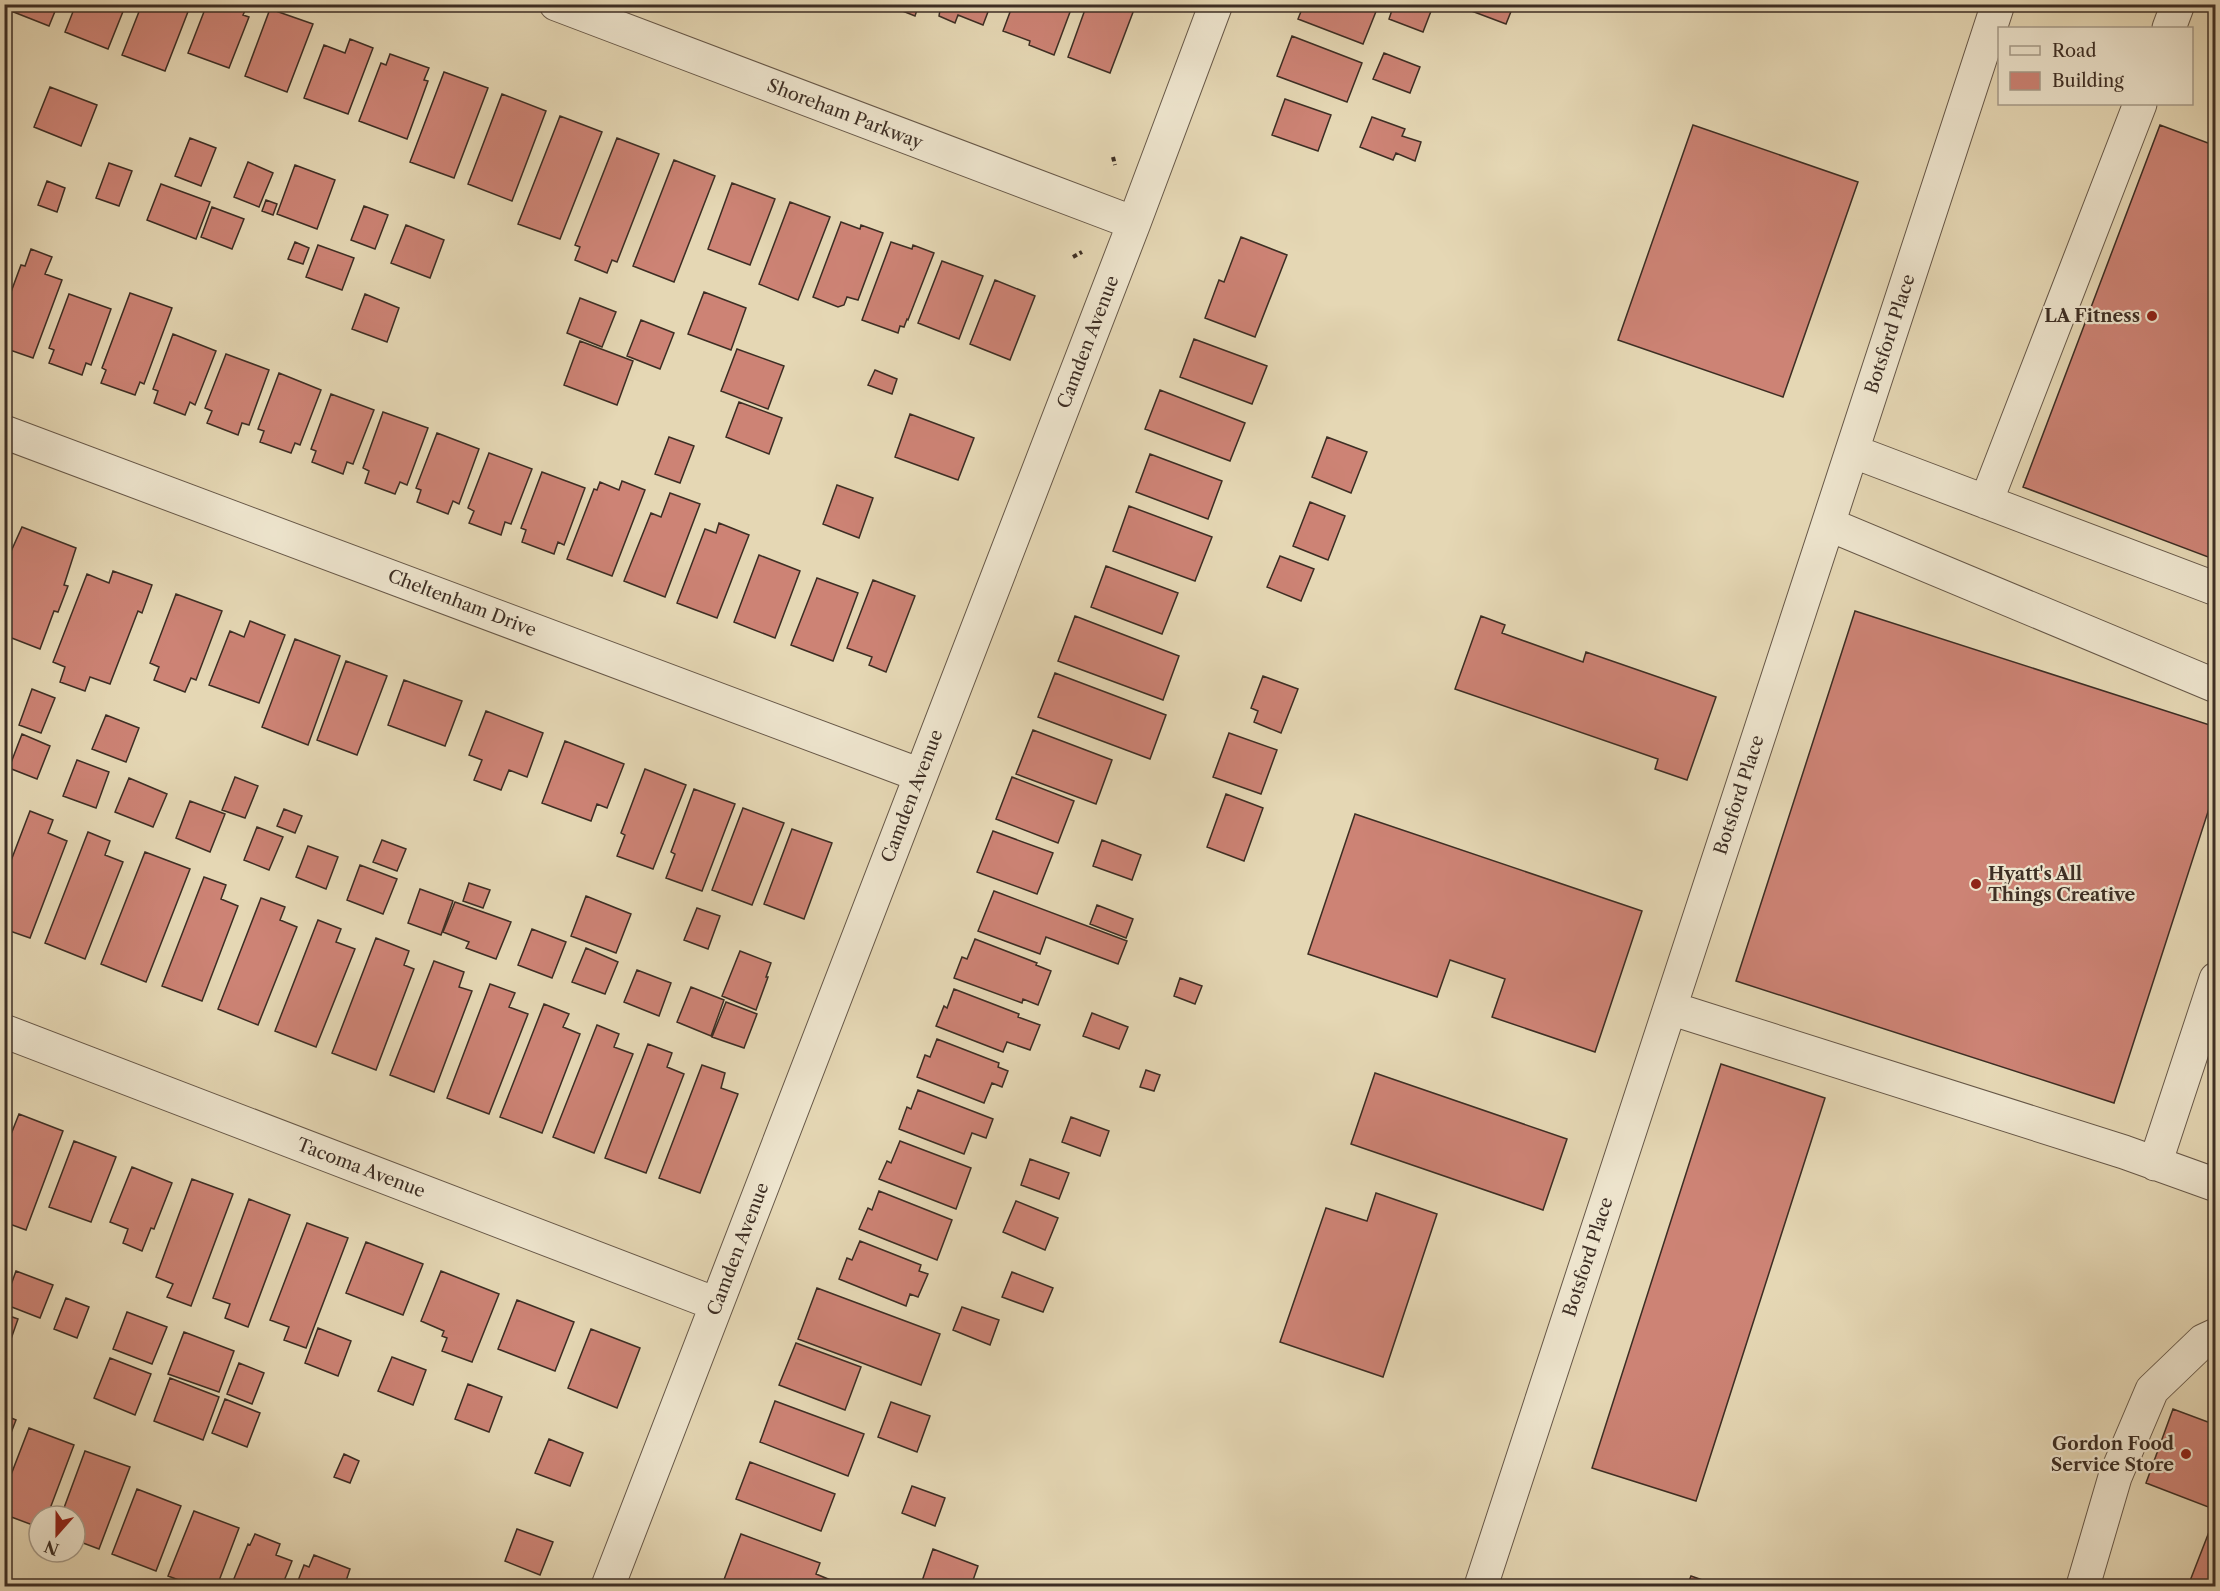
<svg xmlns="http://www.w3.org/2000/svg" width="2220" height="1591" font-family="'Libre Caslon Text',serif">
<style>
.building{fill:#cd8375;stroke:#3d2e24;stroke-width:1.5}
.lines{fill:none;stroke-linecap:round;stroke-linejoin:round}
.minor-casing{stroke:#675848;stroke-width:35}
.path{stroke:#3d2e24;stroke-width:4;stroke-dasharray:4.5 3;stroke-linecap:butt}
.minor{stroke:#eee5ce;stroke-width:33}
.poi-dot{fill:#8f2418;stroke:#eee5ce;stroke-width:2}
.labels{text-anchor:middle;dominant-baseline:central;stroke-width:4.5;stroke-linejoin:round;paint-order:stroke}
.street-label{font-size:18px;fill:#3d2e24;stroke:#eee5ce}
.poi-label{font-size:18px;font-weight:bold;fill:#3d2e24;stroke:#eee5ce;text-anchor:end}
</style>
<rect width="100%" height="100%" fill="#e5d7b4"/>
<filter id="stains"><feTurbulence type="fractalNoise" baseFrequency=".00333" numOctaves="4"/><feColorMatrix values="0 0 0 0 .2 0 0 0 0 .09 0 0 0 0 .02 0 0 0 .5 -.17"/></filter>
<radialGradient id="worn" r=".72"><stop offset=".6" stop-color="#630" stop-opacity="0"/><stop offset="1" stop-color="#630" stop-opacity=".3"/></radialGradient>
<!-- building -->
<path class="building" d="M8,4H58L49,26L6,9Z
M76,4H126L108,49L65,32Z
M142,4H191L165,71L122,55Z
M207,4H248L243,15L249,17L229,68L188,53Z
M885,4H919L915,16Z
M941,4H991L983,25L958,15L955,23L939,16Z
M1013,4H1073L1054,55L1029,45L1030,41L1003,31Z
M1087,4H1127L1135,7L1110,73L1068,57Z
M1304,4H1379L1363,44L1298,19Z
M1394,4L1433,6L1423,32L1389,19Z
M1462,4H1514L1506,24L1461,7Z
M270,9L313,24L287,92L245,76Z
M1292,36L1362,63L1347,102L1277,76Z
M350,39L373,48L348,114L304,98L324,45L345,53Z
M1384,53L1420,67L1410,93L1373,79Z
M390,54L429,68L424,80L428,81L407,139L359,121L381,63L386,65Z
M444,72L488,88L454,178L410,162Z
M50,87L97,105L81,146L34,127Z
M502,94L546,111L512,201L468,184Z
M1285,99L1331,115L1318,151L1272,135Z
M560,116L602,132L560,239L518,224Z
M1372,117L1405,129L1402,136L1421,142L1415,161L1396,153L1393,160L1360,147Z
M1693,125L1858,182L1783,397L1618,340Z
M2160,125L2216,146V560L2023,487Z
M190,138L216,148L201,186L175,176Z
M617,138L659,154L617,262L612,260L607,273L575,260L580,247L575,245Z
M674,160L715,176L674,282L633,266Z
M248,162L273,173L259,207L234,197Z
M109,163L132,171L119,206L96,198Z
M295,165L335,180L317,229L277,214Z
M47,181L65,188L57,212L38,205Z
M732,183L775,199L750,265L708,249Z
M161,184L210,202L196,239L147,220Z
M266,200L277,204L273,215L262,211Z
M790,202L830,217L798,300L759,284Z
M364,206L388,215L375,249L351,240Z
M212,207L244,219L232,249L201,237Z
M841,222L860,229L861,225L883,233L858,300L847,297L844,305L838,307L813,297Z
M406,225L444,240L430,278L391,263Z
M1241,237L1287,255L1255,337L1205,318L1219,280L1224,282Z
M295,242L309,248L303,264L288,259Z
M891,242L912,249L913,245L934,253L908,320L907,319L904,327L900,326L898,333L862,320Z
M318,245L354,258L342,290L306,277Z
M31,249L52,257L45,274L62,280L33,358L4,348V311L21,265L25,266Z
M942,261L983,276L959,339L918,323Z
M995,280L1035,296L1010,360L970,344Z
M704,292L746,308L731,350L688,334Z
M130,293L172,308L144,384L140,382L135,395L101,383L106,370L102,368Z
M69,294L111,309L91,365L86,363L82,375L49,363L54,350L49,348Z
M365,294L399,308L387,342L352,329Z
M580,298L616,312L602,347L567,333Z
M641,320L674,333L660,369L627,356Z
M173,334L216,351L195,405L190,402L185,415L154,403L158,391L153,389Z
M1194,339L1267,366L1252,404L1180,377Z
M580,341L633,361L617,405L564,385Z
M737,349L784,366L768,409L721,391Z
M226,354L269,370L249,425L242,423L238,435L207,423L212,411L205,408Z
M875,370L897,379L892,394L868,385Z
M279,373L321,390L300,445L295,443L291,453L260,442L264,431L258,429Z
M1160,390L1245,423L1230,461L1145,429Z
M331,394L374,410L353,464L347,462L343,474L312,462L316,451L311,449Z
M739,402L782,418L769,454L726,437Z
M383,412L428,428L407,485L400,482L395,494L365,483L369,471L363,468Z
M910,414L974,438L958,480L895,457Z
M437,433L479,449L459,504L453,501L448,514L417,502L421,490L416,488Z
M669,437L694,446L680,483L655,474Z
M1327,437L1367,452L1351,493L1312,477Z
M489,453L532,469L511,524L505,522L501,535L469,523L474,511L468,508Z
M1150,454L1222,481L1208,519L1136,492Z
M542,472L585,488L564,545L558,542L554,554L522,542L526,530L521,528Z
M622,481L645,490L612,576L567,559L594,489L597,490L600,482L619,490Z
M837,485L873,498L859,538L823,524Z
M670,493L700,504L665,597L624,581L651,513L661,517Z
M1310,502L1345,516L1328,560L1293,546Z
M1129,506L1212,537L1195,581L1113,551Z
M719,523L749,535L717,618L677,603L705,529L716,533Z
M22,527L76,548L64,585L68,586L58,612L54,611L40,649L4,635L7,624L4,623V567Z
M759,555L800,571L775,638L734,622Z
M1280,556L1314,569L1301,601L1267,587Z
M1106,566L1178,593L1162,634L1091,607Z
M113,571L152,585L142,613L138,611L110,684L90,677L85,691L60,682L65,667L53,662L87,574L109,583Z
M817,578L858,593L833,661L791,645Z
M873,580L915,596L886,672L869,665L872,657L847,648Z
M176,594L222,611L196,680L191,678L185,692L154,680L159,667L150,663Z
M1855,611L2216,727V787L2114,1103L1736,981Z
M1075,616L1179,656L1163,700L1058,661Z
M1481,616L1505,625L1502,633L1583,662L1586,652L1716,697L1687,780L1655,769L1658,759L1455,689Z
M250,621L285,635L259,703L209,685L230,631L244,637Z
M295,639L340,656L308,745L262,727Z
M346,661L387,676L357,755L317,740Z
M1055,673L1166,715L1150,759L1038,717Z
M1263,676L1298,689L1281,733L1254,722L1258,711L1251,708Z
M404,680L462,701L445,746L388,725Z
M32,689L55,698L41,733L19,725Z
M486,711L543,733L527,777L509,770L501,790L474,780L482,760L469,755Z
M106,715L139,728L126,762L92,749Z
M1033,730L1112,760L1096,804L1016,774Z
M1229,733L1277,750L1261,794L1213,777Z
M22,734L50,746L37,779L9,768Z
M565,741L624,764L607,808L597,804L591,821L542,803Z
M77,760L109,772L96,808L63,796Z
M645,769L686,785L653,869L617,856L625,835L621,833Z
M235,777L258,786L245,818L222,810Z
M1012,777L1074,801L1058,843L996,819Z
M129,778L167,794L153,827L115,812Z
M694,789L735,804L702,891L666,878L675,854L671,852Z
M1226,794L1263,808L1244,861L1207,847Z
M190,801L225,814L210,852L176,838Z
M743,808L784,823L752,905L712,890Z
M284,809L302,816L295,833L277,826Z
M30,811L53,820L48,833L67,841L30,938L4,929V879Z
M1355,814L1642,911L1595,1052L1492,1017L1505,979L1450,960L1437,997L1308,954Z
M257,827L283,837L269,870L244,860Z
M792,829L832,843L804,919L764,904Z
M993,831L1053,853L1037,894L977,872Z
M88,832L110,841L105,855L123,862L85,959L45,943Z
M382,840L406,849L397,871L373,862Z
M1102,840L1141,855L1132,880L1093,866Z
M308,846L338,857L326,889L296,877Z
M145,852L190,869L146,982L101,964Z
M360,865L397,879L383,914L347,900Z
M204,877L226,885L221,899L238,906L202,1001L162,986Z
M469,883L490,890L483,908L463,901Z
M420,889L453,901L441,935L408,923Z
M994,891L1127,941L1118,964L1046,937L1040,954L978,931Z
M586,896L631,914L616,953L571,936Z
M261,898L285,907L280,920L297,927L258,1025L218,1009Z
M455,902L511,922L496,959L466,948L469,942L443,932Z
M1097,905L1133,919L1126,938L1090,924Z
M697,908L720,916L708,949L684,940Z
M318,920L341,929L336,942L355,949L316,1047L275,1031Z
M532,929L566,942L552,978L518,965Z
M376,938L409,951L404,965L414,969L376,1070L332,1053Z
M975,939L1037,963L1036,965L1051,971L1038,1005L1023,999L1022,1003L954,978L962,957L967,959Z
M586,948L618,962L605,994L572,982Z
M740,951L771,963L766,977H768L756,1010L722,996Z
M434,961L464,972L459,987L472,991L434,1092L390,1075Z
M637,970L671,983L659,1016L624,1002Z
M1180,978L1202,986L1195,1004L1174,996Z
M490,984L515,993L509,1007L528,1014L489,1114L447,1098Z
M691,987L724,1000L711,1036L677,1022Z
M954,989L1019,1014L1018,1017L1040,1025L1030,1050L1007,1042L1003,1052L936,1026L944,1006L947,1008Z
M726,1002L757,1014L744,1048L712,1037Z
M544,1004L569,1014L563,1027L580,1034L542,1133L500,1117Z
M1092,1013L1128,1027L1119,1049L1083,1036Z
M597,1025L619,1034L614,1047L633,1054L594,1153L553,1137Z
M937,1039L999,1063L998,1067L1008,1071L1002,1087L992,1083L984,1103L917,1077L925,1055L930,1057Z
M648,1044L672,1053L667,1067L684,1074L646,1173L605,1158Z
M1721,1064L1825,1098L1696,1501L1592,1468Z
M702,1065L725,1073L721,1088L738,1094L700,1193L659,1178Z
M1146,1070L1160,1075L1154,1091L1140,1087Z
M1375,1073L1567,1139L1543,1210L1351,1144Z
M918,1090L993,1119L986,1138L972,1133L964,1154L899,1129L907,1107L911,1109Z
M19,1114L63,1131L26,1230L4,1222V1152Z
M1071,1117L1109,1131L1100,1156L1062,1142Z
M74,1141L116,1157L91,1222L49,1207Z
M900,1141L971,1168L956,1209L879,1179L887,1161L891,1163Z
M1030,1159L1069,1173L1059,1199L1021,1185Z
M132,1167L172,1183L154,1229L151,1228L142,1251L123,1243L128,1229L110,1222Z
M192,1179L233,1194L191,1306L167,1297L173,1284L156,1277Z
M879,1191L952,1220L937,1260L859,1229L868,1208L872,1210Z
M1376,1193L1437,1214L1383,1377L1280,1342L1326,1208L1367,1221Z
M249,1199L290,1215L248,1327L225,1318L230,1304L213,1298Z
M1016,1201L1058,1218L1045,1250L1003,1232Z
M307,1223L348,1238L306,1348L284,1340L289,1327L270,1320Z
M860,1241L921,1265L919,1271L928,1274L918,1297L910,1294L906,1306L839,1279L847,1258L852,1260Z
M366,1242L423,1264L403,1315L346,1293Z
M16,1271L53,1285L40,1318L4,1304Z
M441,1271L499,1294L472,1362L442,1351L447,1338L442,1336L444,1331L421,1321Z
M1012,1272L1053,1288L1043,1312L1002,1297Z
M817,1288L940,1334L921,1385L798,1339Z
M66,1298L89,1307L77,1338L54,1329Z
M517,1300L574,1322L555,1371L498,1349Z
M962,1307L999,1320L990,1345L953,1330Z
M127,1312L167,1327L152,1364L113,1349Z
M4,1314L18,1319L11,1339L4,1336Z
M318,1328L351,1341L338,1376L305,1363Z
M591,1329L640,1348L617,1408L568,1388Z
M184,1332L234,1351L219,1392L168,1374Z
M796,1343L861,1367L845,1410L779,1385Z
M392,1357L426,1370L413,1405L378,1391Z
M110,1358L151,1374L135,1415L94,1398Z
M239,1363L264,1373L252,1404L227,1394Z
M170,1378L219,1397L203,1440L154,1421Z
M468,1384L502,1397L489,1432L455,1419Z
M225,1399L260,1413L247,1447L212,1433Z
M775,1401L864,1434L848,1476L760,1442Z
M891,1402L930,1416L917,1452L878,1437Z
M2173,1409L2216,1425V1510L2146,1483Z
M4,1415L16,1420L4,1451Z
M29,1428L74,1445L48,1514L44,1512L42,1516H39L38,1527L6,1515L7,1512L4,1511V1493Z
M549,1439L583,1453L570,1486L535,1473Z
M85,1451L130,1467L99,1549L75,1540V1516H61Z
M344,1454L359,1461L350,1483L334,1477Z
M750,1462L835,1494L821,1531L736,1499Z
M912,1486L945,1498L935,1526L902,1513Z
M137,1489L181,1506L156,1571L112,1554Z
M194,1511L239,1528L217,1586H195L168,1576Z
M2216,1514V1586H2188Z
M517,1529L553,1542L540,1575L505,1561Z
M255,1534L280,1544L276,1555L292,1561L282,1586H231L248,1544L250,1545Z
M741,1534L820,1563L816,1574L833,1581L831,1586L722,1585Z
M933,1549L978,1566L971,1586H928L921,1584Z
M314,1555L350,1569L346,1581L348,1582L346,1586H296L304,1565L309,1567Z
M1691,1576L1717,1585L1716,1586H1687Z
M369,1580L386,1586H366Z"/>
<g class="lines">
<!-- minor casing -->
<g class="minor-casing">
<path id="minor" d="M556,4L1134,223
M2169,28L2178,4
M4,432L920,775
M1852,451L2216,589
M1986,502L2140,104
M1828,524L2216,686
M1670,1008L2124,1152L2216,1185
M4,1031L716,1304
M2155,1164L2216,979
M608,1586L1134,223L1216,4
M1481,1586L1998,4
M2083,1586L2115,1477L2152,1390L2203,1341L2216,1335"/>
</g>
<!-- path -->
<path class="path" d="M1113,157L1115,165
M1073,257L1082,252"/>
<!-- minor -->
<use href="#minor" class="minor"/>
</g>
<!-- markers -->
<g class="poi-dot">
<circle cx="2152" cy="316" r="6"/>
<circle cx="1976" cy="884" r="6"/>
<circle cx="2186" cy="1454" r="6"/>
</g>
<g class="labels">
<!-- street labels -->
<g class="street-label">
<text transform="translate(845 114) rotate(21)">Shoreham Parkway</text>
<text transform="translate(1890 334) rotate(-72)">Botsford Place</text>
<text transform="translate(1088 342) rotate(-69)">Camden Avenue</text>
<text transform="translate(462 603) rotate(21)">Cheltenham Drive</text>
<text transform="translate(1739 795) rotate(-72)">Botsford Place</text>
<text transform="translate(912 796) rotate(-69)">Camden Avenue</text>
<text transform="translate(361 1168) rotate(21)">Tacoma Avenue</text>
<text transform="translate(738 1249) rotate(-69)">Camden Avenue</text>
<text transform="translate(1588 1257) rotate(-72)">Botsford Place</text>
</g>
<!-- poi labels -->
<g class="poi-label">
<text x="2140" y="316">LA Fitness</text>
<text x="1988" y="874" text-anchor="start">Hyatt's All<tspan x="1988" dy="21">Things Creative</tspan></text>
<text x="2174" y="1444">Gordon Food<tspan x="2174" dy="21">Service Store</tspan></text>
</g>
</g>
<!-- margin -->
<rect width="2220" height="1591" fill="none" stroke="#e5d7b4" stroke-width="24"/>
<rect x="6" y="6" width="2208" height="1579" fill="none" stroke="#3d2e24" stroke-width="3"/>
<rect x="12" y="12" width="2196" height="1567" fill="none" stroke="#3d2e24" stroke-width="1.5"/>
<!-- legend -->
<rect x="1998" y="27" width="195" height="78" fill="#eee5ce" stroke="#a79c8a" stroke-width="1.5"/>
<rect x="2010" y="46" width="30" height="9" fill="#eee5ce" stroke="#a79c8a" stroke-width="1.5"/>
<text x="2052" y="57" font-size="18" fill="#3d2e24">Road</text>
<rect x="2010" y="72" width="30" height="18" fill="#cd8375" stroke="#a79c8a" stroke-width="1.5"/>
<text x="2052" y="87" font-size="18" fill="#3d2e24">Building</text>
<!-- north arrow -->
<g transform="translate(57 1534) rotate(201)"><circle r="28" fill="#eee5ce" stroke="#a79c8a" stroke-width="1.5"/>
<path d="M0-4.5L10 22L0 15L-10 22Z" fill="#8f2418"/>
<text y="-9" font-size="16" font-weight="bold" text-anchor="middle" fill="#3d2e24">N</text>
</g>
<rect width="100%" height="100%" filter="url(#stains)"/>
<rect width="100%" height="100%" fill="url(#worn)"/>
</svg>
